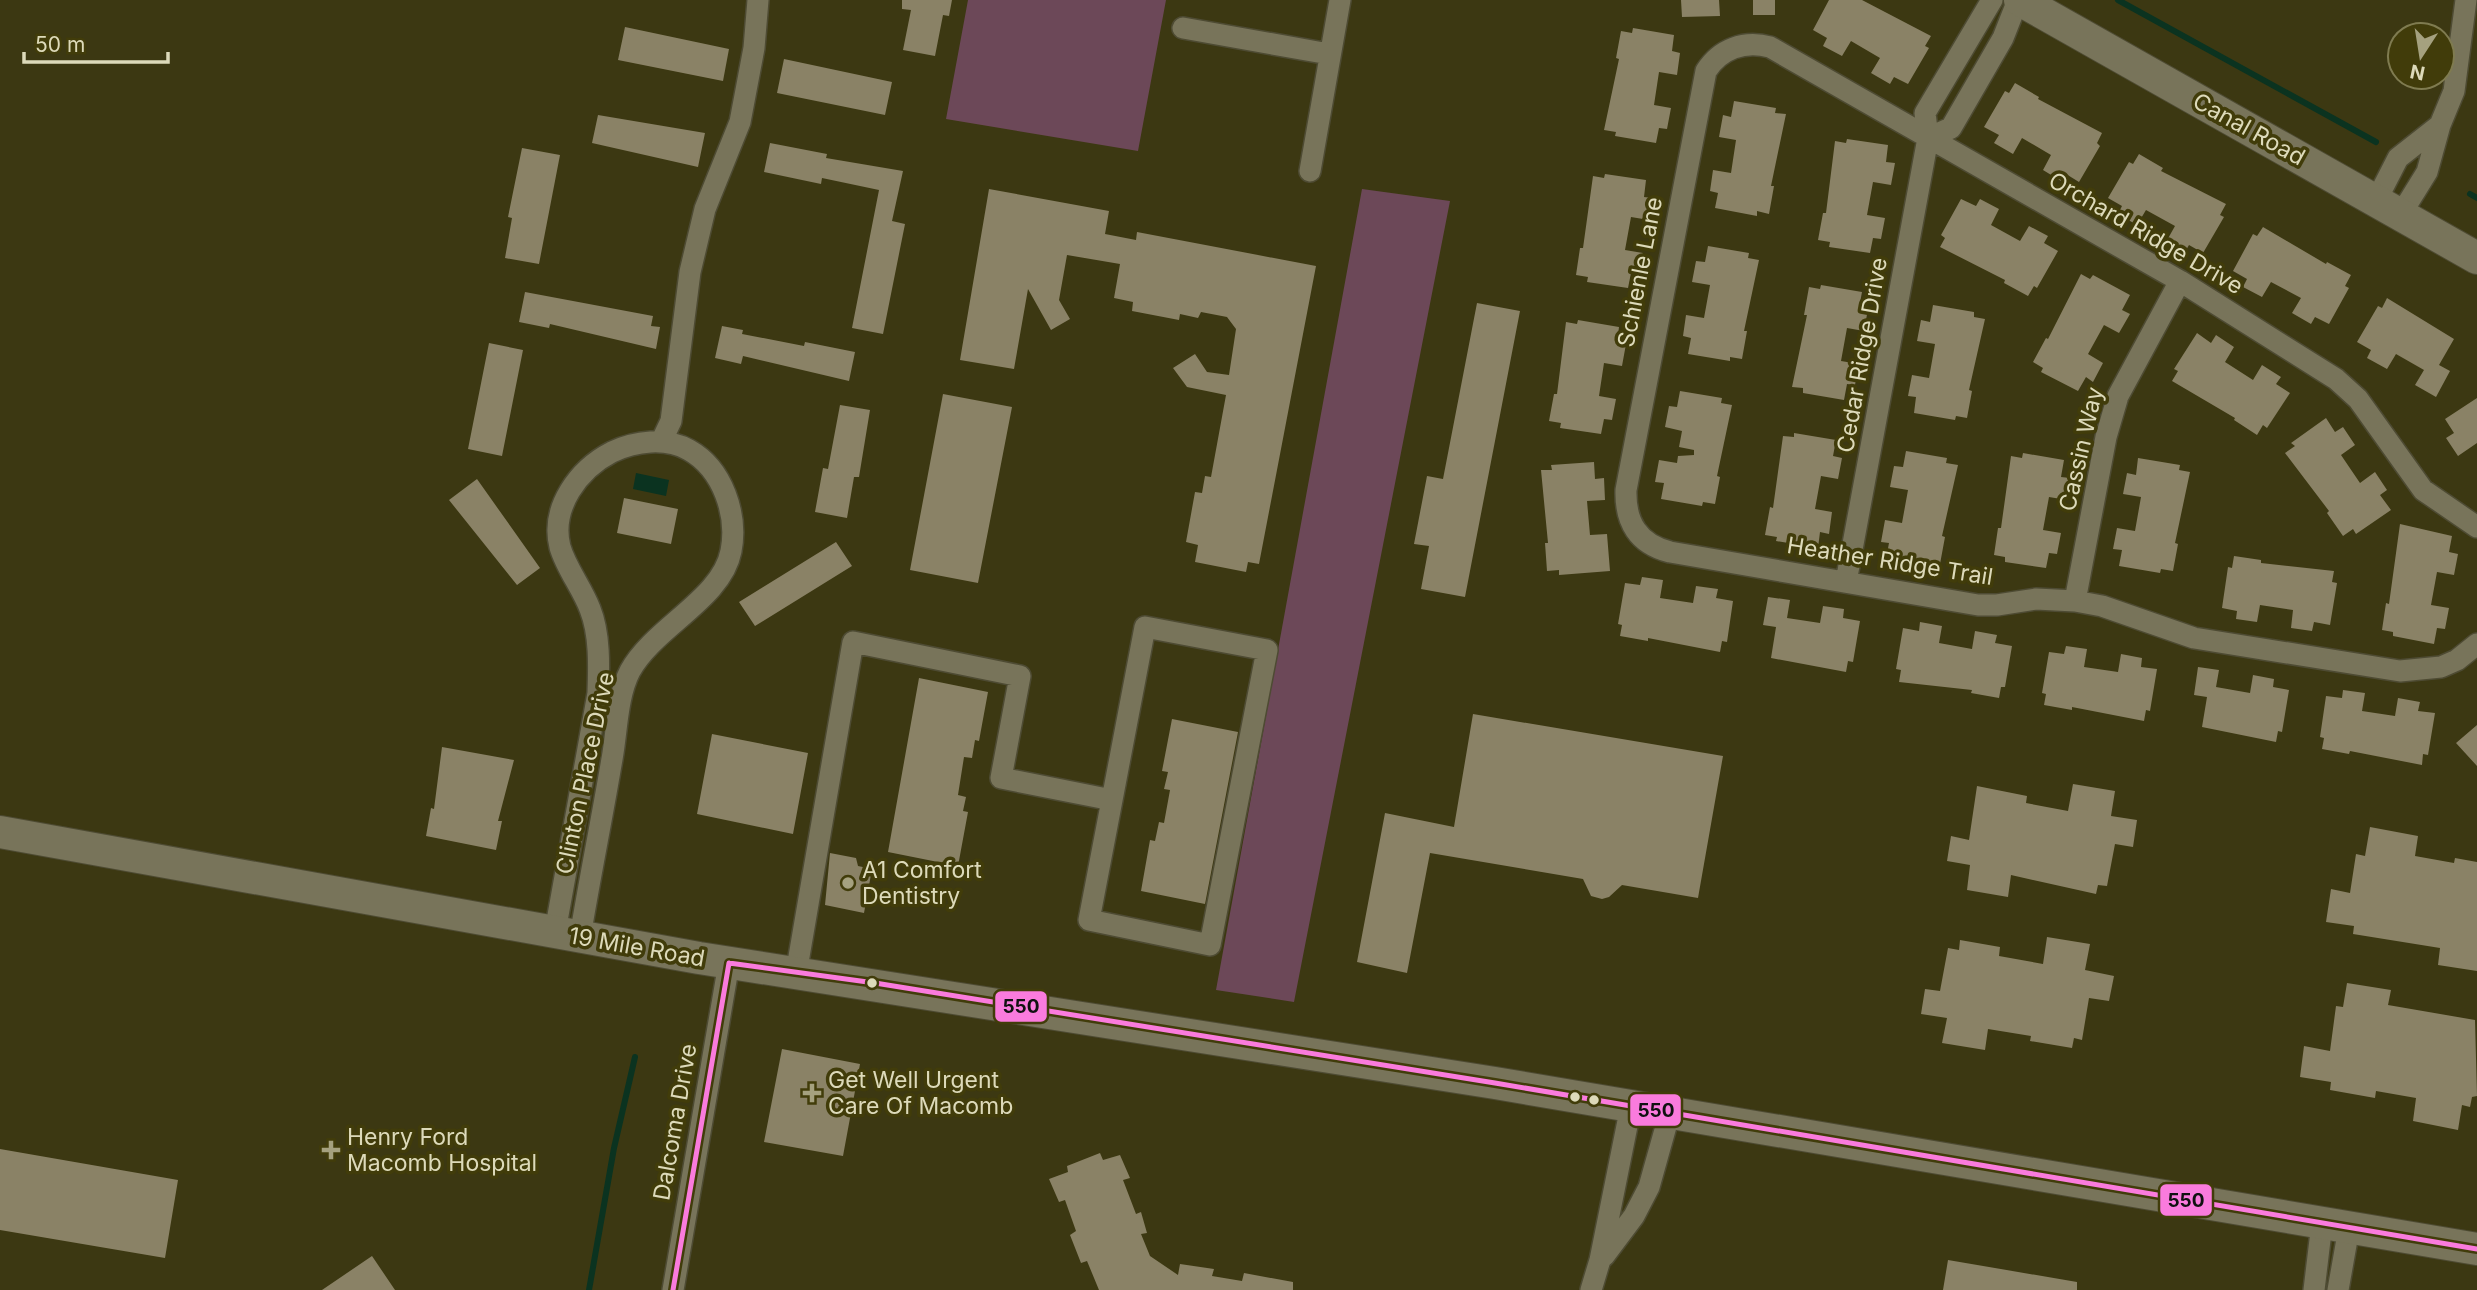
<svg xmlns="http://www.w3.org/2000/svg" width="2477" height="1290" font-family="Inter,sans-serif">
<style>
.green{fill:#6c4858}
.water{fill:#0b3320}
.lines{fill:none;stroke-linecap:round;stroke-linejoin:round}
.stream{stroke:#0b3320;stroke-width:6}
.building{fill:#8a8266}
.street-casing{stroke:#4e4b33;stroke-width:24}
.secondary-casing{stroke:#4e4b33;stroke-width:34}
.street{stroke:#78745a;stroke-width:21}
.secondary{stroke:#78745a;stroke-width:32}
.bus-1-casing{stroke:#413c0a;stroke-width:10}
.bus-1{stroke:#fa7bdd;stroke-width:5}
.poi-dot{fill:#a5a17f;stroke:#413c0a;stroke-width:2.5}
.bus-dot{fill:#dddaba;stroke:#413c0a;stroke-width:2.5}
.labels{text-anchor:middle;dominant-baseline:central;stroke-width:7;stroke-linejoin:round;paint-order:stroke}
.street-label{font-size:23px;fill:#dddaba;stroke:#413c0a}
.poi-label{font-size:23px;fill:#dddaba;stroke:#413c0a;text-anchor:start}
.line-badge{stroke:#413c0a;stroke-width:2.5}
.pale-badge-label{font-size:19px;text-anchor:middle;font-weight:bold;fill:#111}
</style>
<rect width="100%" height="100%" fill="#3c3812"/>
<!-- green -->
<path class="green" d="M968,0H1166L1138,151L946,119Z
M1362,189L1450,201L1294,1002L1216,990Z"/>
<!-- water -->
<path class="water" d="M636,473L669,480L666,496L633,489Z"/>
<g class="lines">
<!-- stream -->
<path class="stream" d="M2118,0L2376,142
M2470,194L2477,198
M589,1290L614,1148L635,1057"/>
</g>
<!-- building -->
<path class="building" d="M902,0H952L949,16L943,15L935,56L903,50L911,10L902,9Z
M1681,0H1719L1720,16L1682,17Z
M1753,0H1775V15H1753Z
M1829,0H1862L1931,36L1925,46L1929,48L1908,84L1894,77L1890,84L1871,73L1880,58L1851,41L1842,56L1823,46L1827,38L1813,30Z
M625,27L729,49L723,81L618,60Z
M1633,28L1674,35L1672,51L1680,53L1677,75L1659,72L1654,105L1671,108L1667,129L1659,128L1656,143L1615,136L1616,132L1604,130L1619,59L1616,58L1621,31L1632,33Z
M784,59L892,82L885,115L777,93Z
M2015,83L2039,97L2038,99L2102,133L2097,143L2100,146L2079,182L2066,174L2061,181L2043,170L2051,155L2022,138L2013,154L1994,143L1999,135L1984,127L2005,91L2009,93Z
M1734,101L1776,108L1775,113L1786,114L1771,186H1774L1769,214L1757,211V216L1715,208L1718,193L1710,191L1713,170L1731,173L1736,140L1719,137L1723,115L1731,117Z
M598,115L705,133L698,167L592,143Z
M1847,139L1888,145L1886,162L1895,163L1891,185L1873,182L1867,215L1885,218L1881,239L1873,238L1870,253L1829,247L1830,242L1818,240L1823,213H1826L1835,141L1846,143Z
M770,143L827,154L826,158L903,171L892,221L905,224L883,334L852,328L879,190L822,178L821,184L764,172Z
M522,148L560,155L539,264L505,258L512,218L508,217Z
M2139,154L2163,168L2161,171L2226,204L2220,215L2224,217L2203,253L2189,245L2185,252L2166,242L2175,226L2146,210L2137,225L2118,214L2122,206L2108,198L2129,162L2133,164Z
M1605,174L1646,180L1644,197L1652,198L1649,220L1631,217L1625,250L1643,253L1639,274L1631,273L1628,288L1587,282L1588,277L1576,275L1580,248H1583L1593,176L1604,178Z
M989,189L1109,211L1105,234L1136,240L1137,232L1316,266L1259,564L1248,562L1246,572L1195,562L1198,545L1186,542L1195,492L1202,493L1205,476L1211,477L1226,395L1187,387L1173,368L1195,354L1207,372L1229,375L1236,329L1227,317L1201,312L1198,318L1180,314L1179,320L1132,311L1133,302L1114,298L1120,264L1067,255L1059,300L1070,319L1051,330L1028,289L1014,369L960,360Z
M1961,199L1976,206L1980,199L1999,209L1991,225L2020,241L2029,226L2048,236L2044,243L2058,251L2037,288L2034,286L2028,296L2004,283L2005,280L1940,247L1945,238L1941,235Z
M2263,227L2326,264L2327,262L2351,275L2345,286L2349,288L2329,324L2315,317L2311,324L2292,313L2301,298L2271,282L2262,297L2243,287L2247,279L2233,271L2253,234L2257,236Z
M1708,246L1749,253L1748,258L1759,260L1744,331H1747L1742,359L1730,357V361L1688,354L1691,338L1683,336L1686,315L1704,318L1710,285L1692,282L1696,261L1705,262Z
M2081,274L2090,279L2093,275L2130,295L2122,310L2130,314L2119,333L2104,325L2088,354L2103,363L2093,382L2086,377L2078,391L2041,372L2043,368L2033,362L2046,338L2048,339Z
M1821,285L1862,292L1859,308L1868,309L1864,331L1847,328L1841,361L1859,364L1855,385L1847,384L1844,400L1803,393V388L1792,387L1807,315H1804L1809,287L1820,289Z
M525,292L653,316L651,326L660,327L656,349L550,324L549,328L519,322Z
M2387,298L2454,339L2439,365L2450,371L2436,397L2415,385L2424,370L2396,354L2387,369L2367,358L2371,350L2357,342L2378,306L2382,308Z
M1477,303L1520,311L1465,597L1421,589L1429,546L1414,544L1427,476L1443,479Z
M1933,305L1974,312V317L1985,319L1969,390L1972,391L1967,418L1956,416L1955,420L1914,413L1916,397L1908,396L1912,375L1929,378L1935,344L1917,341L1921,320L1930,322Z
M1578,320L1619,327L1617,343L1626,344L1622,366L1604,363L1599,396L1616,399L1612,420L1604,419L1601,434L1560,428L1561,423L1549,421L1554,394H1557L1566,322L1577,324Z
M722,326L743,330L742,334L804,346L805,342L855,352L849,381L743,356L741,364L715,358Z
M2197,333L2211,343L2216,335L2234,347L2225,362L2253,380L2262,365L2281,377L2276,384L2290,393L2267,428L2263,425L2257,435L2234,420L2235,418L2172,381L2178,371L2174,369Z
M489,343L523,350L502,456L468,449Z
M1680,391L1722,398L1721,403L1732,405L1717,476L1720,477L1715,504L1703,502L1702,506L1661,499L1664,483L1655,482L1659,460L1677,463L1678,456L1694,455V450L1679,447L1682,431L1665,427L1669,406L1677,407Z
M943,394L1012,407L978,583L910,570Z
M2477,398V443L2458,456L2446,438L2454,433L2445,419Z
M840,405L870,410L859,477H854L847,518L815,512L823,468L828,469Z
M2326,418L2335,432L2343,427L2355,445L2341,455L2360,483L2375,472L2387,490L2380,495L2391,510L2356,534L2353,529L2343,536L2327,513L2329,511L2285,453L2295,446L2291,443Z
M1794,433L1836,440L1833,456L1842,458L1838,479L1821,476L1815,509L1832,512L1829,534L1820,532L1818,548L1776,541L1777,537L1765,535L1770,507L1773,508L1783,436L1794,437Z
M1906,451L1947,458L1946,463L1958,465L1942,536L1945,537L1940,564L1928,562V566L1886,559L1889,543L1881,542L1885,520L1902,523L1908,490L1890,487L1894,466L1903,467Z
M2023,453L2064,460L2061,477L2070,478L2067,500L2049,497L2043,530L2061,533L2057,554L2049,553L2046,568L2005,562V557L1994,555L1998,528H2001L2011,456L2022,458Z
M2138,458L2180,465L2179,470L2190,472L2175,543L2178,544L2173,571L2161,569L2160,573L2119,566L2122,550L2113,549L2117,528L2135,531L2141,497L2123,494L2127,473L2136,475Z
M1594,462L1595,479L1604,478L1605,500L1587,501L1590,535L1607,534L1610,571L1559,575V570L1547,571L1545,543H1548L1541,470H1552L1551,465Z
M477,479L540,568L517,585L449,500Z
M624,498L678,509L671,544L617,533Z
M2400,524L2452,536L2449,552L2458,554L2454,575L2437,572L2431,605L2449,608L2445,629L2437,628L2434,644L2393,636V632L2382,630L2386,603L2389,604Z
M836,542L852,566L755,626L739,602Z
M2234,556L2261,560V563L2334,571L2332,582L2337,583L2330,625L2314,622L2312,631L2291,628L2293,610L2260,605L2257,622L2236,619L2237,611L2222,608L2228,567L2232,568Z
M1642,577L1663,580L1660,598L1693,603L1696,586L1718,589L1716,598L1733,601L1727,642L1722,641L1720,652L1648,638V641L1620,636L1622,625L1618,624L1625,583L1640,585Z
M1768,597L1790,600L1787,618L1820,623L1823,606L1844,609L1843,618L1860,621L1853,662L1848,661L1846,672L1771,658L1776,627L1763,625Z
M1920,622L1942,626L1939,643L1972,649L1975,631L1997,635L1995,643L2012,646L2005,687H2001L1999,698L1971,693L1972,690L1899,682L1901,670L1896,669L1903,628L1919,631Z
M2066,646L2087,649L2084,667L2118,672L2121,654L2142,658L2141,667L2157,669L2150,711L2146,710L2144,721L2072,707V710L2044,705L2046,694L2042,693L2049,652L2064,654Z
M2198,667L2219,670L2216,687L2250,693L2253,675L2274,679L2273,687L2289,690L2282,732L2278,731L2276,742L2202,727L2207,697L2194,695Z
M919,678L988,692L979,741L975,740L972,758L964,757L958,795L966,797L963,811L968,812L958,866L888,852Z
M2343,690L2365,693L2362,711L2395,716L2398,698L2420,702L2418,711L2435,713L2428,755L2423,754L2422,765L2350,751L2349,754L2322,749L2324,738L2320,737L2326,696L2342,698Z
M1473,714L1723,756L1698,898L1622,885L1609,897L1602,899L1591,896L1583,879L1430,853L1407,973L1357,962L1385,813L1454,827Z
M1172,719L1238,732L1205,904L1141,891L1150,840L1155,841L1159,822L1164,823L1170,790L1164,789L1168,772L1162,771Z
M2477,725V766L2456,743Z
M712,734L808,753L793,834L697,814Z
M442,747L514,760L498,821H502L496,850L426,836L431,808L434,809Z
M2073,784L2115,791L2111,816L2137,820L2133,847L2115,844L2107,886L2098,885L2096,894L2011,875L2008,897L1967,890L1970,865L1947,861L1951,836L1969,840L1977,786L2027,796L2026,803L2068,811Z
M2370,827L2418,836L2415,856L2454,863L2455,858L2477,862V971L2438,965L2440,948L2353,934L2354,926L2326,922L2331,889L2350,893L2356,854L2365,856Z
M830,853L856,858L858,866L872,869L864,913L825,905Z
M2047,937L2090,944L2085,970L2114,976L2109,1001L2089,998L2082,1040L2074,1038L2072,1048L2030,1041L2031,1036L1988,1029L1985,1050L1942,1043L1947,1018L1921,1014L1925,989L1940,991L1948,948L1959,950L1960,940L2000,947L1999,956L2043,964Z
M2347,983L2391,990L2388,1005L2475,1020L2477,1096L2472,1097L2470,1107L2462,1105L2458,1130L2413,1121L2416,1098L2376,1091L2375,1098L2330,1090L2331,1082L2300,1077L2304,1046L2330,1051L2336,1006L2343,1007Z
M782,1049L860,1064L843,1156L764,1142Z
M0,1149L178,1180L165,1258L0,1230Z
M1100,1153L1103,1160L1120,1155L1130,1178L1123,1180L1136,1214L1141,1212L1147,1233L1141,1234L1150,1256L1178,1275L1180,1264L1214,1269L1212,1276L1242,1281L1244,1273L1293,1282V1290H1099L1087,1261L1081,1263L1070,1235L1076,1231L1065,1200L1059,1202L1049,1179L1068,1172L1067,1166Z
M372,1256L395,1290H322Z
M1948,1260L2077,1282V1290H1943Z"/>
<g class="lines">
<!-- street casing -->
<g class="street-casing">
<path id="street" d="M1992,0L1925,113L1928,138L1951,128L2003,38L2018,0
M1183,28L1329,54
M1310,171L1340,0
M2376,201L2398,158L2440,125
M2401,214L2427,172L2440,125L2454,91L2466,0
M661,442L671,421L690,272L705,209L740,122L754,48L758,0
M2477,527L2423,490L2358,399L2336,379L2180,281L1770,47C1744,40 1720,49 1706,71L1626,490C1625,522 1638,544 1670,552L1978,605H1997L2036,599L2075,601L2102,606L2194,638L2400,671L2441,667L2457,660L2477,644
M1846,582L1928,138
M2075,601L2106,437L2118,396L2180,281
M555,932L598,693C599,666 600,634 590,609C582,588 566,568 560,547C550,507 579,469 612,452C635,441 666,437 689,450C723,469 738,515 731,551C722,599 654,627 630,671C617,696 617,732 612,759C602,818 590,877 580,937
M796,974L853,642L1020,676L1001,778L1112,800L1145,627L1267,650L1210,945L1089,920L1112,800
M1604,1256L1634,1216L1649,1187L1670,1112
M673,1290L729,963
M1591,1290L1600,1260L1631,1106
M2314,1290L2322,1223
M2338,1290L2349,1228"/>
</g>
<!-- secondary casing -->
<g class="secondary-casing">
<path id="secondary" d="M2020,0L2477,258
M0,832L699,958L1495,1083L2477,1249"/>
</g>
<!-- street -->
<use href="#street" class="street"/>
<!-- secondary -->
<use href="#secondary" class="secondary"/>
<!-- bus-1 casing -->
<g class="bus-1-casing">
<path id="bus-1" d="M729,963L875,983L1495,1083L2477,1249
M673,1290L729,963"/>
</g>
<!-- bus-1 -->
<use href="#bus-1" class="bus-1"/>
</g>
<!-- markers -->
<g class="poi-dot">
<circle cx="848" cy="883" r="7"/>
<path d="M808.5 1082.5h7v7h7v7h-7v7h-7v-7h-7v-7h7z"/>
<path d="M327.5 1139.5h7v7h7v7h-7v7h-7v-7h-7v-7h7z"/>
</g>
<g class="bus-dot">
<circle cx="872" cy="983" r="6"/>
<circle cx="1575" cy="1097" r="6"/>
<circle cx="1594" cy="1100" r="6"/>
</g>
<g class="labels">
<!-- street labels -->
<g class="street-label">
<text transform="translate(2249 129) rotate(29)">Canal Road</text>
<text transform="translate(2146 233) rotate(30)">Orchard Ridge Drive</text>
<text transform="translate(1640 272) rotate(-79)">Schienle Lane</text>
<text transform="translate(1862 355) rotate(-80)">Cedar Ridge Drive</text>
<text transform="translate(2081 449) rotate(-77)">Cassin Way</text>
<text transform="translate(1890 561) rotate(9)">Heather Ridge Trail</text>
<text transform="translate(585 773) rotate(-78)">Clinton Place Drive</text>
<text transform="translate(637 947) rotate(10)">19 Mile Road</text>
<text transform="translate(675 1122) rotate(-80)">Dalcoma Drive</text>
</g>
<!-- poi labels -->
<g class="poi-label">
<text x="862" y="870">A1 Comfort<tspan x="862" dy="26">Dentistry</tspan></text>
<text x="828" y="1080">Get Well Urgent<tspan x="828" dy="26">Care Of Macomb</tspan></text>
<text x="347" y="1137">Henry Ford<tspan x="347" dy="26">Macomb Hospital</tspan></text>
</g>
</g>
<g class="line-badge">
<rect x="994" y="990" width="54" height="33" rx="7" fill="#fa7bdd"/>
<rect x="1629" y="1093" width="53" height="34" rx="7" fill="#fa7bdd"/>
<rect x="2159" y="1183" width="54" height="34" rx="7" fill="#fa7bdd"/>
</g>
<g class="pale-badge-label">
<text x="1021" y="1013">550</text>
<text x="1656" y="1117">550</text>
<text x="2186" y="1207">550</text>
</g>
<!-- north arrow -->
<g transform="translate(2421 56) rotate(192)"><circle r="33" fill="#413c0a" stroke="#7f7b50" stroke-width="2"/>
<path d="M0-5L12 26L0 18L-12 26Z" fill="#a5a17f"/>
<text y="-10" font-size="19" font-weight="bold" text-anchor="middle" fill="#dddaba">N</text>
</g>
<!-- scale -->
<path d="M24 52v10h144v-10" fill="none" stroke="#dddaba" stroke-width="3.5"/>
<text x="35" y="52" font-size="21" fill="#dddaba" stroke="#413c0a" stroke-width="5" paint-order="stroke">50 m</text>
</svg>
